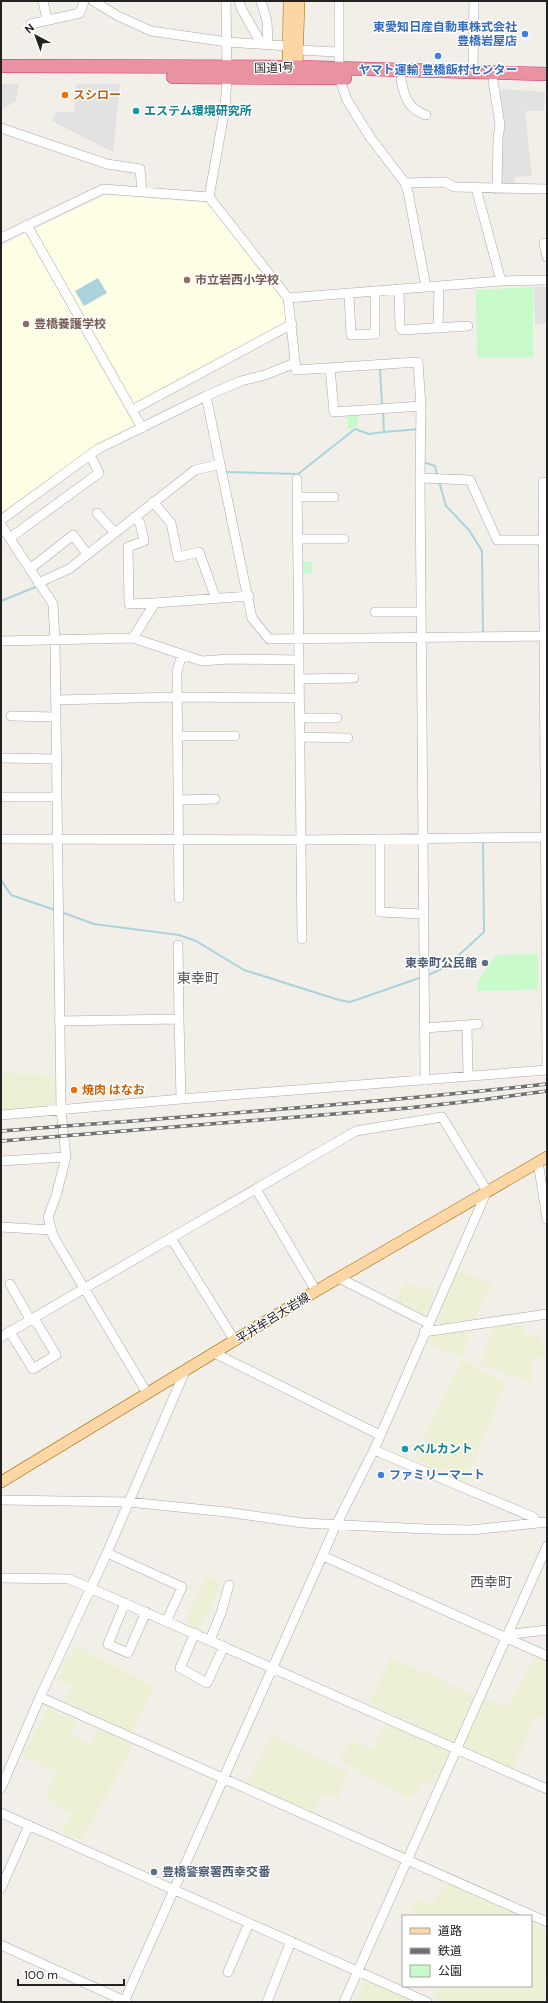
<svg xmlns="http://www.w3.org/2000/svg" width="548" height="2003" font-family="'DM Sans','Noto Sans JP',sans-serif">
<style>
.education{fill:#ffffe5}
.farmland{fill:#eef0d5}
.park{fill:#c8facc}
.parking{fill:#e2e2e2}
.water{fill:#aad3df}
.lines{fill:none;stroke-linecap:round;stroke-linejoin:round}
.stream{stroke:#aad3df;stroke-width:2}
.minor-casing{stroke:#a9a9a9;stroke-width:10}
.major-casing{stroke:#a06b00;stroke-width:12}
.highway-casing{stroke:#dc2a67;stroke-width:14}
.minor{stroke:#fff;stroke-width:9}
.major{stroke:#fcd6a4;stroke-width:11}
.highway{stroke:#e892a2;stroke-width:13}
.rail-casing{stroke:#707070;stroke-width:3.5}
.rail{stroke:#fff;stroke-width:2;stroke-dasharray:6;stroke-linecap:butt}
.shop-dot{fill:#3f7fe0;stroke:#fff;stroke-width:1.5}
.food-dot{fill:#e8710a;stroke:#fff;stroke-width:1.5}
.culture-dot{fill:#0f9aa8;stroke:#fff;stroke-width:1.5}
.education-dot{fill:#8d6e63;stroke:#fff;stroke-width:1.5}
.service-dot{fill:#5c6f8a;stroke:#fff;stroke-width:1.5}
.labels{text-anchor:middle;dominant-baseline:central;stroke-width:3;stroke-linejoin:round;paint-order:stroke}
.shop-label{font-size:12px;font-weight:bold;fill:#366cbe;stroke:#fff;text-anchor:end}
.street-label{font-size:12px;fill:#222;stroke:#fff}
.food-label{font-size:12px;font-weight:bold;fill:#c56008;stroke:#fff;text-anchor:start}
.culture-label{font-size:12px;font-weight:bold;fill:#0d838f;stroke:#fff;text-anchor:start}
.education-label{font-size:12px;font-weight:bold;fill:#785e54;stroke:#fff;text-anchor:start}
.service-label{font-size:12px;font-weight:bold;fill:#4e5e75;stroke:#fff;text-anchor:end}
.quarter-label{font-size:14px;fill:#555;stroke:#fff}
</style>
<rect width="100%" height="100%" fill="#f2efe9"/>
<!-- education -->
<path class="education" d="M105,195L208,203L283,300L286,322L133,404L33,230Z
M26,233L136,428L97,445L1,513V246Z"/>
<!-- farmland -->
<path class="farmland" d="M1,1073L54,1076L58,1106L1,1110Z
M457,1271L493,1283L473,1323L433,1324Z
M406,1282L434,1292L426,1315L394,1303Z
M522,1325L523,1333L540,1336L547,1356V1358H531V1382L480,1365L494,1326Z
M473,1331L461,1358L427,1342L429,1335Z
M462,1359L506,1383L464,1485L414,1458Z
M205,1577L222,1581L200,1632L185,1622Z
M74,1645L154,1686L132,1733L65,1701L72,1685L57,1679Z
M537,1653L547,1659V1721L536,1716L513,1768L461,1747L483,1698L507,1708Z
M391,1657L474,1695L453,1742L369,1703Z
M48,1708L77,1721L71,1735L92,1744L97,1727L133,1744L82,1842L62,1831L71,1814L45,1797L56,1772L22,1755Z
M386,1724L450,1752L433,1784L425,1781L411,1799L339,1761L351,1740L372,1749Z
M272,1735L348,1772L338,1798L323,1794L314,1812L247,1784Z
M448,1882L519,1916H408L418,1899L431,1904Z
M531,1922L547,1930V1979L543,1988L547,1990V2002H441L433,1998L438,1986H531Z
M367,1979L415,2002H354Z"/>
<!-- park -->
<path class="park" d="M533,287V357L477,358L476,290Z
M358,414V427L348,430L347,415Z
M301,561L312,562V574H301Z
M538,954V990L477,991L478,981L496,955Z"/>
<!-- parking -->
<path class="parking" d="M1,84H19L16,101L1,110Z
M76,84H120L113,152L52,121L56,112H74Z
M502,89L545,92L544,111H525L532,176L515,177V187L499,186V95Z
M534,287H547V323L535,324Z"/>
<!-- water -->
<path class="water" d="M98,278L107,293L84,306L75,291Z"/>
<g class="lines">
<!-- stream -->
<path class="stream" d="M380,369L382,405
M384,432L419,429
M423,462L435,466L437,475
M224,472L298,474L355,429L369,434L384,432L383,412
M439,481L446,506L469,530L482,551L483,633
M1,601L38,586
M1,880L11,895L55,910
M61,912L94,924L179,935L196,941L244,970L339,1000L350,1002L356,1000L422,977
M428,975L446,967L484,932L483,840"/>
<!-- minor casing -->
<g class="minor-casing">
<path id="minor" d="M43,1L47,19
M93,1L118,16L151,31L227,42L288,46
M226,1L227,68
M239,1L241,8L261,43
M261,1L267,21L268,44
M31,24L80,13L84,1
M298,50L337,52
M339,69V1
M473,73L474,1
M339,77L347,100L370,137L405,183L408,192L426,287
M401,79C404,96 408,109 426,115
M493,81L500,125L498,138L497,189
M1,128L107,164L140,169L142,191
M405,183L445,182L454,187L547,189
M476,188L501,281
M209,197L225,108L227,78
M27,225L142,428
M1,238L103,189L209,197L288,298L296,370L418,362L421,406L420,478L425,1080
M547,243H544L547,257
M399,289L400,327L402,330L468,326
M349,293L351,335L375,334V291
M288,298L501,281L547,280
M438,328L439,286
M330,368L334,412L421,406
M206,396L252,618L269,639L547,636
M132,410L292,324
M420,478L470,480L497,540H544
M297,479L302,939
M297,497H334
M153,502L171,523L178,557L199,552L216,599
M97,513L114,532
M134,517L140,523L144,541L128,547L129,604L155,603
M1,520L98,449L206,396L241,381L265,375L295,363
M1,525L53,604L55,641L61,1110L66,1157L56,1196L48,1217L53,1236L147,1393
M10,538L99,473L90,455
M297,539H344
M30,569L73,535L87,554
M38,583L69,569L195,470L220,464
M375,612H421
M133,638L155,603L249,596
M1,641L133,638L202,661L229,659L299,660
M299,679L354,678
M55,700L177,697L299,698
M11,716L55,717
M299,718H337
M177,736H235
M300,737L348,738
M1,758L56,759
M1,797H56
M178,800L215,799
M1,839L302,840L547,837
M380,839V912L423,914
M179,898L177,672L182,654
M178,945L179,1019
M59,1021L179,1019L181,1099
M467,1025L478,1024
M424,1028L467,1025L468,1077
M547,1070L543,482L547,483
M1,1115L181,1099L547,1070
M1,1161L66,1157
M538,1162L547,1219
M256,1189L316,1291
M1,1227L51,1230
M339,1278L428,1323
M10,1284L31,1321
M10,1332L33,1369L56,1355L34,1318
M424,1332L547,1314
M1,1337L171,1238
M214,1353L380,1435
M374,1450L533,1517L538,1523
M1,1500L129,1502L226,1512L303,1523L426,1529L471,1530L547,1522
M107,1553L182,1587L167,1620
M323,1556L547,1656
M1,1578L69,1579L90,1588L547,1789
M125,1603L108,1644L128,1653L146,1612
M195,1633L180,1668L207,1683L224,1646
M506,1638L513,1634L547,1630
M210,1640L221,1613L229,1585
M40,1697L547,1922
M1,1788L40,1697L107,1553L185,1371
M1,1813L427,2002
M1,1888L29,1825
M1,1945L127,2002
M228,1972L249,1923
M124,2002L336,1525L374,1450L487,1191L442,1117L356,1131L171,1238L235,1341
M267,2002L291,1941
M344,2002L547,1546"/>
</g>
<!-- major casing -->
<g class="major-casing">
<path id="major" d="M289,1L288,68L292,75
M294,75L297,67L299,1
M1,1482L316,1291L547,1157"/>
</g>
<!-- highway casing -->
<g class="highway-casing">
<path id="highway" d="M1,66L297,67L547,74
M173,77L345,78"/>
</g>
<!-- minor -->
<use href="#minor" class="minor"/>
<!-- major -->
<use href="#major" class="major"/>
<!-- highway -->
<use href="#highway" class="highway"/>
<!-- rail casing -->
<g class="rail-casing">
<path id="rail" d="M1,1131C183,1117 365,1104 547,1084
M1,1141L408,1108L481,1100L547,1091"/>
</g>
<!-- rail -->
<use href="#rail" class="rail"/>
</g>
<!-- markers -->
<g class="shop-dot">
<circle cx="525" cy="34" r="4"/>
<circle cx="438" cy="56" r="4"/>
<circle cx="381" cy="1475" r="4"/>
</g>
<g class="food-dot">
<circle cx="65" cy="95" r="4"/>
<circle cx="74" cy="1090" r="4"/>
</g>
<g class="culture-dot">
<circle cx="136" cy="111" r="4"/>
<circle cx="405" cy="1449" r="4"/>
</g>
<g class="education-dot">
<circle cx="187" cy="280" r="4"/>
<circle cx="26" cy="324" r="4"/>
</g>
<g class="service-dot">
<circle cx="485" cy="963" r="4"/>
<circle cx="154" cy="1872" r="4"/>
</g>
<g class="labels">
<!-- shop labels -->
<g class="shop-label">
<text x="517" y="27">東愛知日産自動車株式会社<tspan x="517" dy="14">豊橋岩屋店</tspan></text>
<text x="438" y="70" text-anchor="middle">ヤマト運輸 豊橋飯村センター</text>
<text x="389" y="1475" text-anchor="start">ファミリーマート</text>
</g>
<!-- street labels -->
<g class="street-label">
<text transform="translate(274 68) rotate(-1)">国道1号</text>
<text transform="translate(273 1318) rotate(-32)">平井牟呂大岩線</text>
</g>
<!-- food labels -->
<g class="food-label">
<text x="73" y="95">スシロー</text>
<text x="82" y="1090">焼肉 はなお</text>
</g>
<!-- culture labels -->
<g class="culture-label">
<text x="144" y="111">エステム環境研究所</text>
<text x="413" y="1449">ベルカント</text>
</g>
<!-- education labels -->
<g class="education-label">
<text x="195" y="280">市立岩西小学校</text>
<text x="34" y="324">豊橋養護学校</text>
</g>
<!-- service labels -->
<g class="service-label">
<text x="477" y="963">東幸町公民館</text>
<text x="162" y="1872" text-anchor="start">豊橋警察署西幸交番</text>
</g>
<!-- quarter labels -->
<g class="quarter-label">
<text x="198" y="978">東幸町</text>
<text x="491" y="1582">西幸町</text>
</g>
</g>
<!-- border -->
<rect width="548" height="2003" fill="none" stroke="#222222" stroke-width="4"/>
<!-- legend -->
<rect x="402" y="1915" width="130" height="72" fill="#ffffff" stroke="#a7a7a7"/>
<rect x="410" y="1928" width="20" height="6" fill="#fcd6a4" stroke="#a7a7a7"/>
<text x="438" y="1935" font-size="12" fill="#222222">道路</text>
<rect x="410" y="1948" width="20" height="6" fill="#707070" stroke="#a7a7a7"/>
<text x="438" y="1955" font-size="12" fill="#222222">鉄道</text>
<rect x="410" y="1965" width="20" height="12" fill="#c8facc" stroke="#a7a7a7"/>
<text x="438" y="1975" font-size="12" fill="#222222">公園</text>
<!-- north arrow -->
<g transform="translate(36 36) rotate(319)" stroke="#ffffff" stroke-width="3" paint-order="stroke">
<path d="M0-3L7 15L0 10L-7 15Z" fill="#222222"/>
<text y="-6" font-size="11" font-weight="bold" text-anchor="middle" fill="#222222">N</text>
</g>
<!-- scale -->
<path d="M18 1979v6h106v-6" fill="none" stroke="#222222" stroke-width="2"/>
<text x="24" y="1979" font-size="12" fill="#222222" stroke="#ffffff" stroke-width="3" paint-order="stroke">100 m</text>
</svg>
